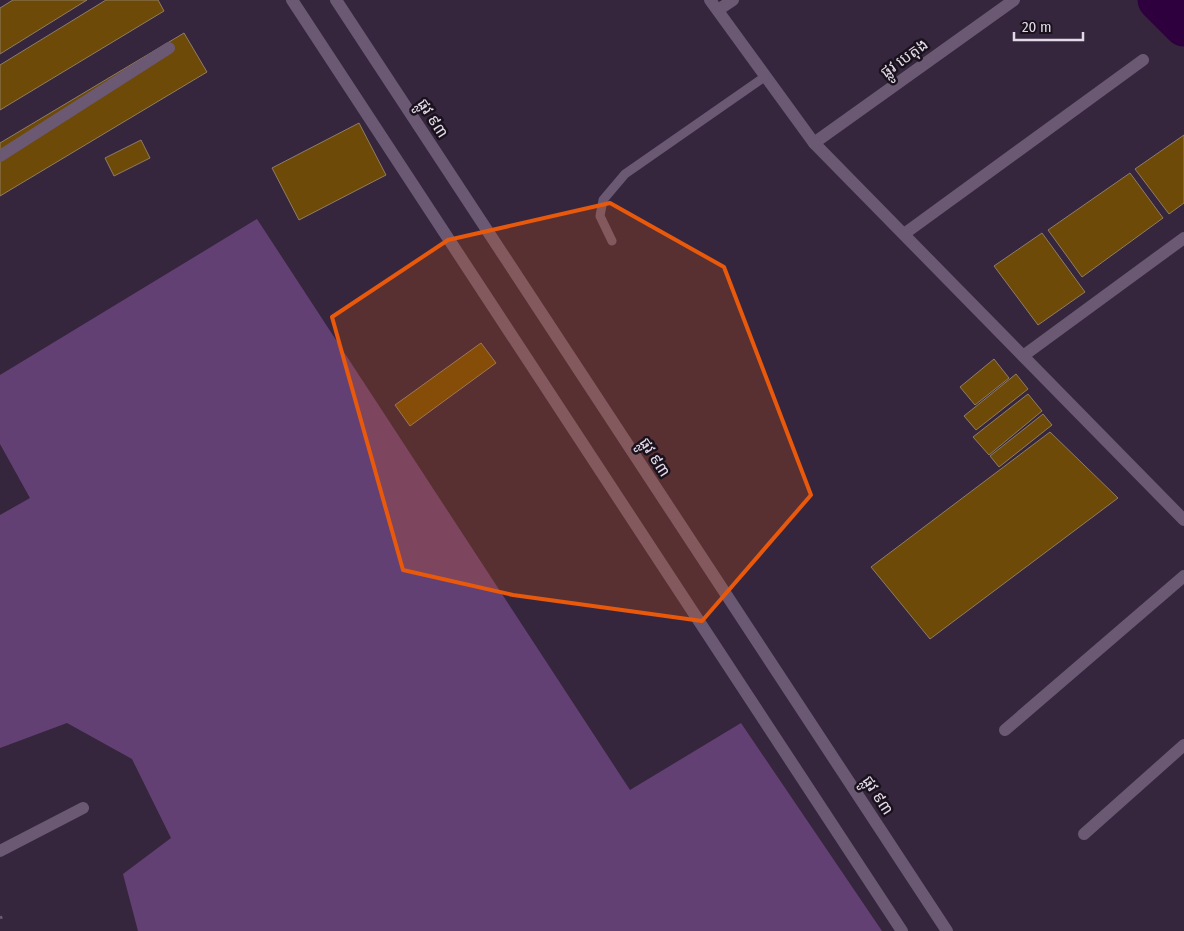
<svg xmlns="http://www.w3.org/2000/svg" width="1184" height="931" font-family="'Fira Sans Condensed','Noto Sans Khmer',sans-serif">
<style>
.green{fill:#634073}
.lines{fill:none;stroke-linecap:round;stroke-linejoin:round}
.river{stroke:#2e003e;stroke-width:41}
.building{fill:#6d4a07;stroke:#907d62}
.path{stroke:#695c70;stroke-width:3;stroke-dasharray:2.5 2.5;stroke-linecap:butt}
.service{stroke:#6b5973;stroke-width:9}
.minor{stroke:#6b5973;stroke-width:12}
.tertiary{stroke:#6b5973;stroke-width:12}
.marked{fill:#e8590c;fill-opacity:0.2;stroke:#e8590c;stroke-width:4;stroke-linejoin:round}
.labels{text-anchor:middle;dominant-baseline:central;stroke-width:5;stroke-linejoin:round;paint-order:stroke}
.street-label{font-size:16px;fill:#e2d8e7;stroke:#19121c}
</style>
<rect width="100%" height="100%" fill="#35263d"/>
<!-- green -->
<path class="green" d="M257,219L630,790L741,723L882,931H138L123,874L171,838L132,759L67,723L0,748V515L30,498L0,444V375Z"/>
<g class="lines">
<!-- river -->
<path class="river" d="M1158,0L1184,26"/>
</g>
<!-- building -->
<path class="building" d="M13,0H87L0,54V8Z
M106,0H158L164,11L0,110V65Z
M184,33L207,72L0,196V143Z
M359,123L386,175L299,220L272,168Z
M1184,135V203L1169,214L1135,169Z
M141,140L150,158L114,176L105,158Z
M1130,173L1163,218L1082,277L1048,230Z
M1042,233L1085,292L1038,325L994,266Z
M481,343L496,363L410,426L395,405Z
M994,359L1009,378L975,405L960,387Z
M1016,374L1028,389L976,430L964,416Z
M1028,394L1042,411L989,455L973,437Z
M1043,414L1052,425L999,467L990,456Z
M1050,432L1118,498L930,639L871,567Z"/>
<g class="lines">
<!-- path -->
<path class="path" d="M0,918L4,916"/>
<!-- service -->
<path class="service" d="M612,241L600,216L603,200L625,174L766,76"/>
<!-- minor -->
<path class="minor" d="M718,10L733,0
M814,143L1014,0
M0,156L169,48
M904,234L1143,60
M1023,356L1184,238
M1005,730L1184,576
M1084,834L1184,745
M0,851L83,808"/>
<!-- tertiary -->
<path class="tertiary" d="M292,0L902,931
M336,0L947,931
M710,0L814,143L1184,520"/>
</g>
<!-- marked area -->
<path class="marked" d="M610,203L724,267L811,495L702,621L513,595L403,570L332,317L448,240Z"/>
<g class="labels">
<!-- street labels -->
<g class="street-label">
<text transform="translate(904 58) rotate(-36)">ផ្លូវ បេតុង</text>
<text transform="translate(433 118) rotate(57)">ផ្លូវ ៩៣</text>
<text transform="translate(655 457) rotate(57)">ផ្លូវ ៩៣</text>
<text transform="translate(878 795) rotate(57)">ផ្លូវ ៩៣</text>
</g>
</g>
<!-- scale -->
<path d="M1014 32v8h69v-8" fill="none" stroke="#e2d8e7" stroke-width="2.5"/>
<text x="1022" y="32" font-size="15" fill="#e2d8e7" stroke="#19121c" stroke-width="4" paint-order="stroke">20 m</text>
</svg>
